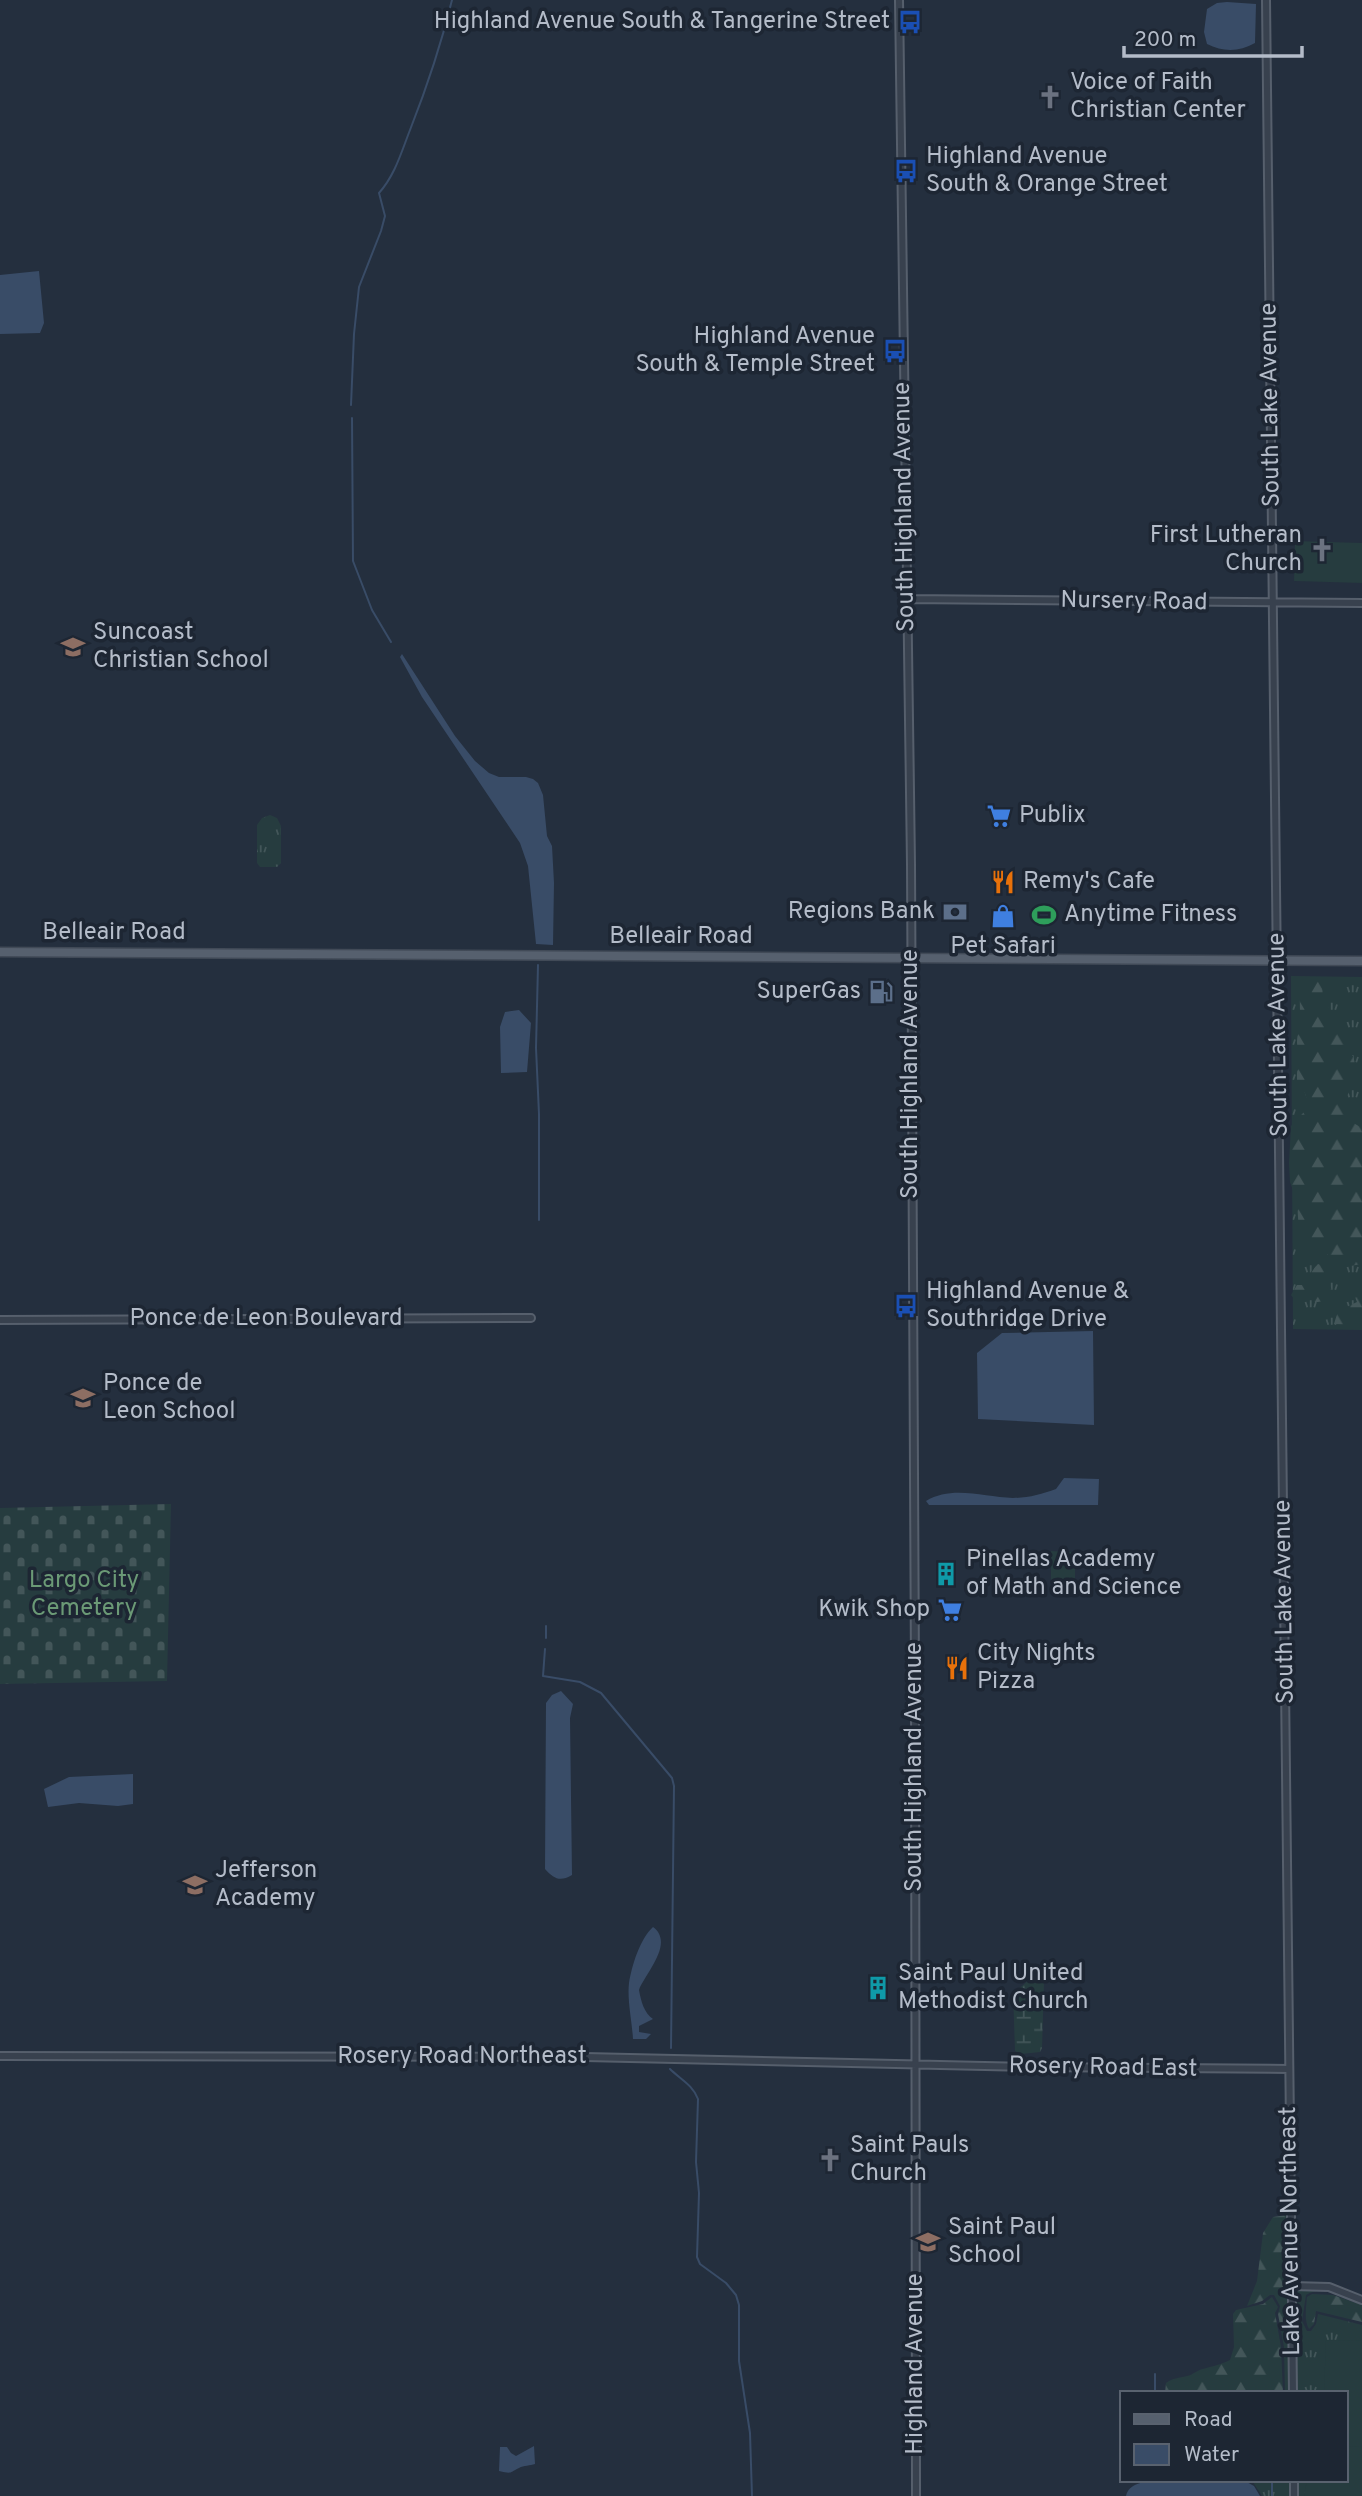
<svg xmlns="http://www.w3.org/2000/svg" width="1362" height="2496" font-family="Overpass,sans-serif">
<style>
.grass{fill:url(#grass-tufts)}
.forest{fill:url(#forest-firs)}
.wetland{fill:url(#wetland-marsh)}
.cemetery{fill:url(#cemetery-stones)}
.garden{fill:#263c3f}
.water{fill:#394c67}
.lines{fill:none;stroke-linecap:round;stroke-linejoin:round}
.stream{stroke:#394c67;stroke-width:2}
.minor-casing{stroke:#565f6c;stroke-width:10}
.major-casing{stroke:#414a57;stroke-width:11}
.minor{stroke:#38414e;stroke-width:6}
.major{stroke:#56606e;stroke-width:8}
.labels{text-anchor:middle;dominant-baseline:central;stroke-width:7;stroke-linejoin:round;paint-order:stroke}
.poi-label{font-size:24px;fill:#b4bcc9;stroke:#1d2633;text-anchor:start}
.street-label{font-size:24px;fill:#b4bcc9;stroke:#1d2633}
.park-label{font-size:24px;fill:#6b9a76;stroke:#1d2633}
</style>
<defs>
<pattern id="grass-tufts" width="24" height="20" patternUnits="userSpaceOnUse" patternTransform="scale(1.75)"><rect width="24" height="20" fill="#263c3f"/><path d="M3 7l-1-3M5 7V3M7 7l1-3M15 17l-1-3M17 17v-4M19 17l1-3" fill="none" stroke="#435659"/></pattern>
<pattern id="forest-firs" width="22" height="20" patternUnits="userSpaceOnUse" patternTransform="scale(1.75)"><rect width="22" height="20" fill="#263c3f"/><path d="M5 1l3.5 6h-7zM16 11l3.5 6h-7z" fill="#435659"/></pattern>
<pattern id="wetland-marsh" width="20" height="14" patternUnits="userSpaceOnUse" patternTransform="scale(1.75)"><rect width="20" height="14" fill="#263c3f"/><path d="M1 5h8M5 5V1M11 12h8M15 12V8" fill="none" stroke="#435659"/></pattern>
<pattern id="cemetery-stones" width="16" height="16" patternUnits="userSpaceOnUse" patternTransform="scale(1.75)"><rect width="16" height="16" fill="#263c3f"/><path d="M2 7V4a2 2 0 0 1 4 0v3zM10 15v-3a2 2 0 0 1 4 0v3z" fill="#435659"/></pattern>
</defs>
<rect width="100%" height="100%" fill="#242f3e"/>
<!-- grass -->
<path class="grass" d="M270,815L277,818L281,826V863L277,867H260L257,863V825L262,818Z
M1291,976L1362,977V1330L1293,1329Z
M1316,2289C1325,2290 1333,2292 1342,2295C1330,2291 1317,2288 1306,2295L1302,2321L1307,2331H1311L1316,2324L1318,2314L1362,2325V2496H1297V2480H1346V2393H1296L1295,2290Z
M1255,2480H1290V2496H1262L1253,2482Z"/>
<!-- forest -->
<path class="forest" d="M1309,978L1316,979L1322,984L1323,998C1330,1004 1330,1009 1328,1017L1349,1031L1346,1046L1341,1049L1353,1056C1356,1064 1356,1078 1352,1086C1350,1093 1346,1094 1346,1102L1351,1103L1353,1107L1346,1113L1345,1118L1362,1128V1264L1350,1266C1340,1255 1322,1259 1320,1244L1313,1239L1304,1240L1299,1233L1297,1201L1290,1182L1289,1163L1291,1126L1304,1112L1307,1100L1303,1087L1297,1083V1068L1301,1054C1292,1042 1301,1029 1300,1015C1300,1002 1299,993 1302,980Z
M1318,1264L1325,1266L1330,1273L1328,1282L1332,1290C1329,1300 1325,1302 1314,1302L1311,1295L1300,1306L1291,1295L1297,1285H1305L1313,1278L1311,1272Z
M1349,1279L1362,1282V1325L1334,1324L1338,1311L1357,1302L1354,1295L1344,1296V1286Z
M1287,2215L1290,2393H1285L1284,2347L1278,2314L1280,2306L1274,2295H1270L1262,2301L1247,2306L1257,2281L1263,2233L1273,2217Z
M1312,2294L1333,2295L1362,2305V2322L1316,2311L1314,2324L1309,2329C1304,2320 1306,2309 1307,2297Z
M1272,2297L1278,2307L1275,2313L1281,2347L1283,2393H1165L1166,2383C1173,2378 1179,2378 1187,2376C1193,2375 1197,2370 1203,2369C1213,2366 1220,2365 1230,2360L1234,2347L1233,2314L1236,2310L1263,2304Z"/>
<!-- wetland -->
<path class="wetland" d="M1039,1975L1044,1982L1042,2048L1040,2052L1021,2054L1015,2051L1013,1990C1025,1988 1027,1977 1039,1975Z"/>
<!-- cemetery -->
<path class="cemetery" d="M171,1504L167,1681L0,1684V1508Z"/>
<!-- garden -->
<path class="garden" d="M1295,541L1362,543V583L1294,581Z
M1051,1551L1075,1552V1590H1051Z
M1326,2340L1362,2341V2429H1346V2393H1324Z
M1362,2446V2496H1304L1307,2480H1346V2447Z"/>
<!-- water -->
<path class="water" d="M1227,2L1256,4L1255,43C1239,52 1223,52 1207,44L1204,32L1207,9L1217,3Z
M39,271L44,323L40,333L0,334V275Z
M402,654L455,736L475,761L489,773L499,777H526L533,779L538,783L543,795L547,836L552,846L554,883L553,945L536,944L528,866L520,843L422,697L400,657Z
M519,1010L531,1023L527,1072L501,1073L500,1027L505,1012Z
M1093,1331L1094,1425L978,1419L977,1353L1002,1333Z
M1064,1478L1099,1479L1098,1505H929L926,1501C952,1485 984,1497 1013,1498C1028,1498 1042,1494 1056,1489Z
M561,1691L573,1704L570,1718L572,1875C560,1882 554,1879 545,1869L546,1703L552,1695Z
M133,1774V1804L118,1806L79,1803L48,1807L44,1789L69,1777Z
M653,1927C675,1943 645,1974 639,1990C641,2001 644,2013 653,2019L639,2026V2032L651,2034L646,2039H633C632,2021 627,2000 629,1983C632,1965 640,1939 653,1927Z
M534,2446L535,2464C530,2466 524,2465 519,2468C509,2473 512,2474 499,2471L500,2447H507L511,2453L516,2456Z
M1155,2480H1243L1254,2486L1260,2496H1126C1129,2483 1144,2482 1155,2480Z"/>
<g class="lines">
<!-- stream -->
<path class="stream" d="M351,405L354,334L359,287L381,231L385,216L379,193C395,175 401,153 410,130C427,87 441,45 452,0
M352,418L353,561L372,610L391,642
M538,965L536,1048L539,1114V1220
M546,1638V1626
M545,1649L543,1676L580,1682L601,1693L672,1778L674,1786L671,2048
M670,2069C680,2079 693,2085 698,2099L696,2162L699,2193L697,2257L700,2264L726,2283L736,2295L739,2305V2361L750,2433L752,2496
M1155,2374V2393
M1272,2496V2480"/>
<!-- minor casing -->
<g class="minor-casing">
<path id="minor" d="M899,0L911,864L915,1674L916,2496
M1266,0L1293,2393
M906,599L1362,603
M0,1320L531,1318
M0,2056L585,2057L1025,2067L1289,2069
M1292,2286L1329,2287L1362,2300
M1294,2496V2480"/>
</g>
<!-- major casing -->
<g class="major-casing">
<path id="major" d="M0,952L1362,961"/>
</g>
<!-- minor -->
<use href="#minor" class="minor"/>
<!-- major -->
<use href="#major" class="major"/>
</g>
<!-- icons -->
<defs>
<g id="bus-bare" transform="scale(1.89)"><path d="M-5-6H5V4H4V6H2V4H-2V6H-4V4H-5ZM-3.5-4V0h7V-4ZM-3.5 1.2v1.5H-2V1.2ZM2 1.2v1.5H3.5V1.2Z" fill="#1a4fb4" stroke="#1d2633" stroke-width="2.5" paint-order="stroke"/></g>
<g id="church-bare" transform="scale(1.89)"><path d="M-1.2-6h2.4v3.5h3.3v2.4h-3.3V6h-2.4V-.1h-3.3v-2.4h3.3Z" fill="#6b7280" stroke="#1d2633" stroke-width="2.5" paint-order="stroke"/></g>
<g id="school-bare" transform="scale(1.89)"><path d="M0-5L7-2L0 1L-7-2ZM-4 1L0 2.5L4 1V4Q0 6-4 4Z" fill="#8d6e63" stroke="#1d2633" stroke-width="2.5" paint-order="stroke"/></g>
<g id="supermarket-bare" transform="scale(1.89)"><path d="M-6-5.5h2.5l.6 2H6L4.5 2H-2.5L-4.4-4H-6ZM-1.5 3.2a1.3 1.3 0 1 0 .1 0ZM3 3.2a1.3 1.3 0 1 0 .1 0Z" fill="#3f7fe0" stroke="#1d2633" stroke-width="2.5" paint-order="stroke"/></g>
<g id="restaurant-bare" transform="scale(1.89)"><path d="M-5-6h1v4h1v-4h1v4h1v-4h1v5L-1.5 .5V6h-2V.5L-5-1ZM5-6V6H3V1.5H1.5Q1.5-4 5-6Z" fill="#e8710a" stroke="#1d2633" stroke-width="2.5" paint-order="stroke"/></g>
<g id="bank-bare" transform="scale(1.89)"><path d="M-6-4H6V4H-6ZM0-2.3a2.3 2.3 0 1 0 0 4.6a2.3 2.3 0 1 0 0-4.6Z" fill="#5c6f8a" stroke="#1d2633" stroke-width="2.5" paint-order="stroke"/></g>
<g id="stadium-bare" transform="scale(1.89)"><path d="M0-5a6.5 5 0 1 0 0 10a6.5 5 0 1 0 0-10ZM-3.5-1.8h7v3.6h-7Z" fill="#2e9e5b" stroke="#1d2633" stroke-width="2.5" paint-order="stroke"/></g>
<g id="shop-bare" transform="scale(1.89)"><path d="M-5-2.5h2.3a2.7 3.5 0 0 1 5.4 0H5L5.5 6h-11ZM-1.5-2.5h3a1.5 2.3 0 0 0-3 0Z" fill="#3f7fe0" stroke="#1d2633" stroke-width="2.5" paint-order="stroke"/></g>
<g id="fuel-bare" transform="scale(1.89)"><path d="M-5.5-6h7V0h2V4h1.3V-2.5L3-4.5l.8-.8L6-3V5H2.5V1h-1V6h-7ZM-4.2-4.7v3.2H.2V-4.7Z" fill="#5c6f8a" stroke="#1d2633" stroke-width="2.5" paint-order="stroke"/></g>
<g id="building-bare" transform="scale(1.89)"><path d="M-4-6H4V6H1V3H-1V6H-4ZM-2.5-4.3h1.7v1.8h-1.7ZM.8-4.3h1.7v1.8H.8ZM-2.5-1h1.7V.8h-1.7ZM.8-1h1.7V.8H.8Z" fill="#0f9aa8" stroke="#1d2633" stroke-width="2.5" paint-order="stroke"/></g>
</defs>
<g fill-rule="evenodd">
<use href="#bus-bare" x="910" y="22"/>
<use href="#church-bare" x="1050" y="97"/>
<use href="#bus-bare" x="906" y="171"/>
<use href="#bus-bare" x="895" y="351"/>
<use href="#church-bare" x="1322" y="550"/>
<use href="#school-bare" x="73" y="647"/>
<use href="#supermarket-bare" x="999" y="816"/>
<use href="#restaurant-bare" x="1003" y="882"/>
<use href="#bank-bare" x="955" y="912"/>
<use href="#stadium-bare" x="1044" y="915"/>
<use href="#shop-bare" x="1003" y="916"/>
<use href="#fuel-bare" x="881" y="992"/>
<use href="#bus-bare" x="906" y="1306"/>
<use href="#school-bare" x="83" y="1398"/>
<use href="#building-bare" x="946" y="1574"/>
<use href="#supermarket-bare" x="950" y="1610"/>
<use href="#restaurant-bare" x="957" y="1668"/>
<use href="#school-bare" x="195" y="1885"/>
<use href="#building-bare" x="878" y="1988"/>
<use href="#church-bare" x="830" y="2160"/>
<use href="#school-bare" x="928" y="2242"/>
</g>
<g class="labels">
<!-- poi labels -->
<g class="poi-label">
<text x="890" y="22" text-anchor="end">Highland Avenue South &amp; Tangerine Street</text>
<text x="1070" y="83">Voice of Faith<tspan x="1070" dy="28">Christian Center</tspan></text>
<text x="926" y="157">Highland Avenue<tspan x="926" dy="28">South &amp; Orange Street</tspan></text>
<text x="875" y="337" text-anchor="end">Highland Avenue<tspan x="875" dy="28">South &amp; Temple Street</tspan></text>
<text x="1302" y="536" text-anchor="end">First Lutheran<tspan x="1302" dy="28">Church</tspan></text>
<text x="93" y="633">Suncoast<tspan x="93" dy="28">Christian School</tspan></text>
<text x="1019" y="816">Publix</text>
<text x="1023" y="882">Remy's Cafe</text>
<text x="935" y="912" text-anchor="end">Regions Bank</text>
<text x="1064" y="915">Anytime Fitness</text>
<text x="1003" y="947" text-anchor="middle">Pet Safari</text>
<text x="861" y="992" text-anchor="end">SuperGas</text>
<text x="926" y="1292">Highland Avenue &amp;<tspan x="926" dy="28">Southridge Drive</tspan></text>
<text x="103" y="1384">Ponce de<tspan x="103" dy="28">Leon School</tspan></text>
<text x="966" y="1560">Pinellas Academy<tspan x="966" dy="28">of Math and Science</tspan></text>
<text x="930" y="1610" text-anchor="end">Kwik Shop</text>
<text x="977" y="1654">City Nights<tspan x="977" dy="28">Pizza</tspan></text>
<text x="215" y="1871">Jefferson<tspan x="215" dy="28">Academy</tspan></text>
<text x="898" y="1974">Saint Paul United<tspan x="898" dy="28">Methodist Church</tspan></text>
<text x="850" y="2146">Saint Pauls<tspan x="850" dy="28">Church</tspan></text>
<text x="948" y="2228">Saint Paul<tspan x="948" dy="28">School</tspan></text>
</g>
<!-- street labels -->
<g class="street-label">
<text transform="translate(1271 405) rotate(-91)">South Lake Avenue</text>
<text transform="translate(905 507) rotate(-91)">South Highland Avenue</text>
<text transform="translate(1134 602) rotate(1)">Nursery Road</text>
<text x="114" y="933">Belleair Road</text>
<text x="681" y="937">Belleair Road</text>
<text transform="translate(1279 1035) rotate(-91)">South Lake Avenue</text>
<text transform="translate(911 1074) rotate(-90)">South Highland Avenue</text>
<text x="266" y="1319">Ponce de Leon Boulevard</text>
<text transform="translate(1285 1602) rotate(-91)">South Lake Avenue</text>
<text transform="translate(915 1767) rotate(-90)">South Highland Avenue</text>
<text x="462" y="2057">Rosery Road Northeast</text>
<text transform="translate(1103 2068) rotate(1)">Rosery Road East</text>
<text transform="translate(1291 2231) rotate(-91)">Lake Avenue Northeast</text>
<text transform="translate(916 2364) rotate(-90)">Highland Avenue</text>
</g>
<!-- park labels -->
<g class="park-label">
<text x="84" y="1581">Largo City<tspan x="84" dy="28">Cemetery</tspan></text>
</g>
</g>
<!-- legend -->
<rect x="1120" y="2391" width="228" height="91" fill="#1d2633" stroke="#59626f" stroke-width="2"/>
<rect x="1134" y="2414" width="35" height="10" fill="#56606e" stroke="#59626f" stroke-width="2"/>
<text x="1184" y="2426" font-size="21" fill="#b4bcc9">Road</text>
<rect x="1134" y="2444" width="35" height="21" fill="#394c67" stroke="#59626f" stroke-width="2"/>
<text x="1184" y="2461" font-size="21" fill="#b4bcc9">Water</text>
<!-- scale -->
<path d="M1124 46v10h178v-10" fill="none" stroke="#b4bcc9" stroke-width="3.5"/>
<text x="1134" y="46" font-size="21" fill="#b4bcc9" stroke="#1d2633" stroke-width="5" paint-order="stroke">200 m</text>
</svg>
